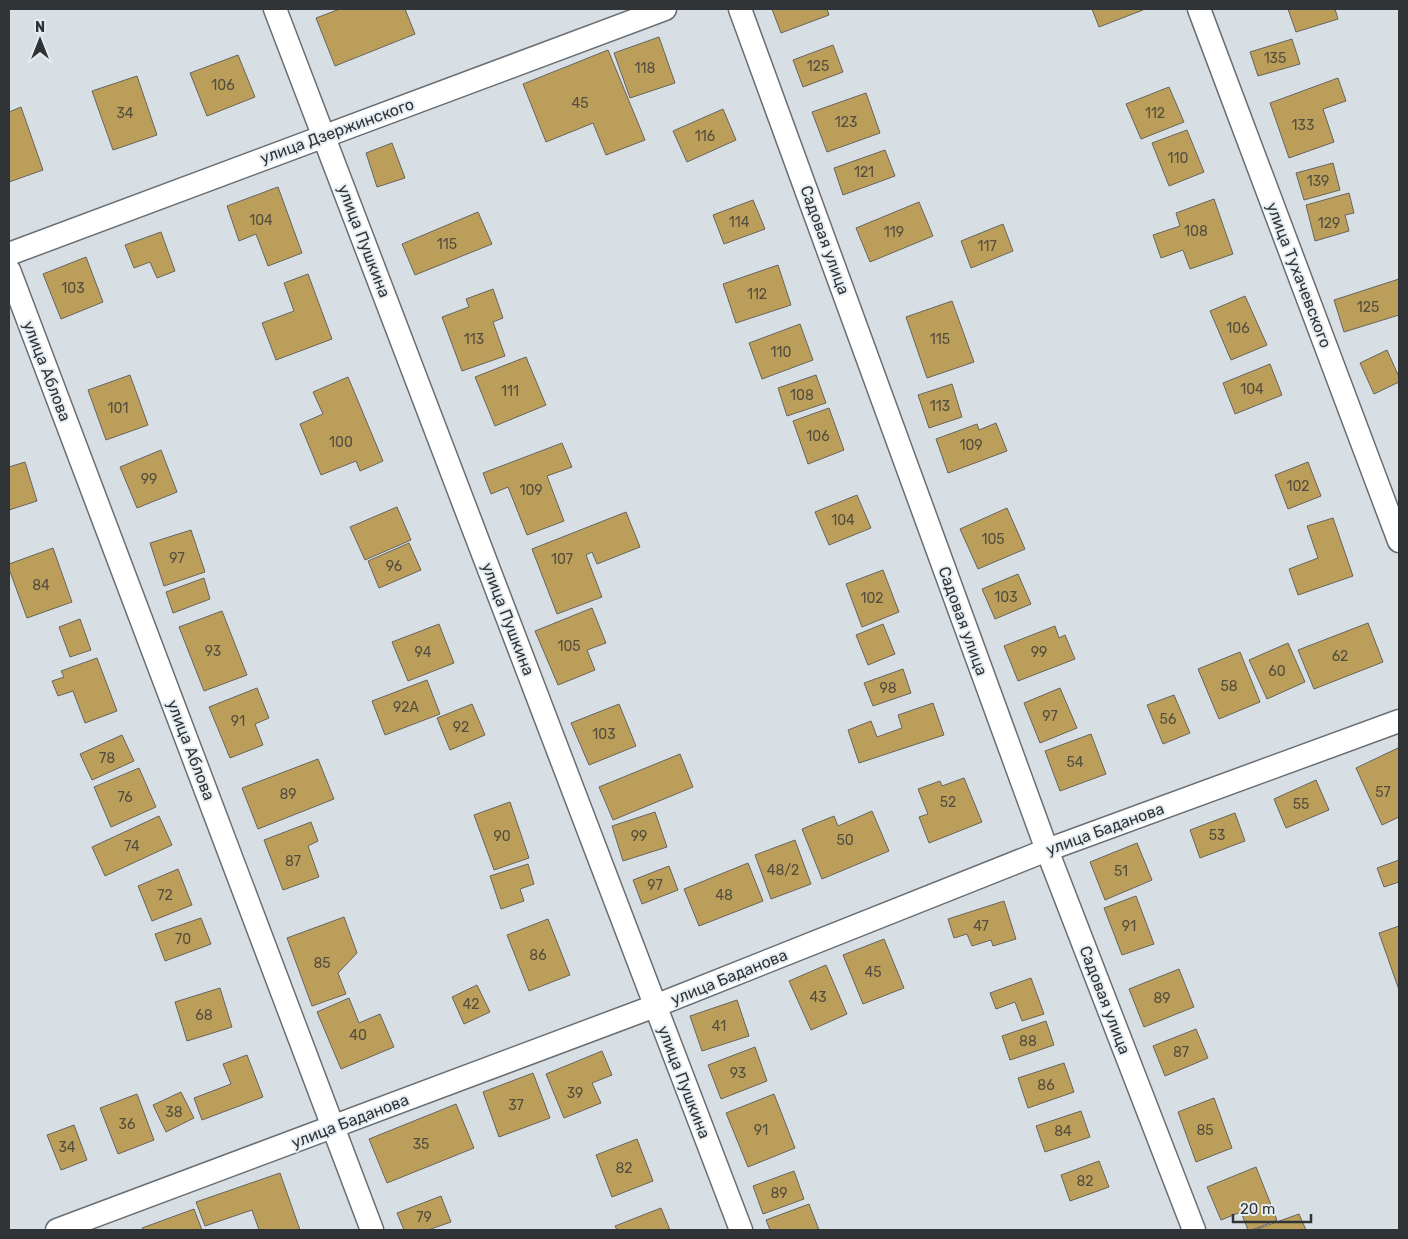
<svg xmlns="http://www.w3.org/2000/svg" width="1408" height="1239" font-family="Rubik,sans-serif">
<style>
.building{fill:#bc9e5b;stroke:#67645e}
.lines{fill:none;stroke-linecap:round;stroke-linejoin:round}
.street-casing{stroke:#696f74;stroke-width:25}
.street{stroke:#fff;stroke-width:22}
.labels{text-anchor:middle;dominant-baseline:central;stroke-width:4;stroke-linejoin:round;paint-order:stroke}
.number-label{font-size:14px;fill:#544e3f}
.street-label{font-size:16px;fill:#313436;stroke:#e5edf2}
</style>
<rect width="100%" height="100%" fill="#d8dfe4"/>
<!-- building -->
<path class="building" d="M340,9H405L415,34L335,66L316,18Z
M772,9H827L829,15L781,33Z
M1092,9H1143V10L1099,27Z
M1288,9H1335L1338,19L1296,32Z
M659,37L675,83L630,98L614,53Z
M1292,39L1300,64L1258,76L1250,52Z
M833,45L843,72L803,87L793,60Z
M608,50L645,140L606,155L593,123L546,142L523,84Z
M238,55L255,97L207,116L190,73Z
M137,76L157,135L113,150L92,91Z
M1338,78L1346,101L1323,109L1334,142L1289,158L1270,103Z
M1169,87L1184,122L1141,139L1126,104Z
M866,93L880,133L827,152L812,112Z
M21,107L43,170L9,182V112Z
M723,109L736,140L687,162L673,131Z
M1187,130L1204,172L1169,186L1152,143Z
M392,143L405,178L377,187L366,153Z
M885,150L895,176L843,195L834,168Z
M1333,163L1340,190L1304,200L1296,173Z
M278,187L302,253L268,266L256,234L239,241L227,206Z
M1349,193L1354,213L1345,215L1349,231L1315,241L1306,205Z
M1214,199L1233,254L1190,269L1183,250L1161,258L1153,235L1180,226L1176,213Z
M753,200L765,229L724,244L713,215Z
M919,202L933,236L870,262L856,228Z
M478,212L492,244L415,275L402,244Z
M1003,224L1013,251L971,268L961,241Z
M161,232L175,271L157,278L150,262L134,268L125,245Z
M86,257L103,302L61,319L43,274Z
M778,265L791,305L736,323L723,284Z
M308,274L332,339L276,360L262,323L294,311L284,283Z
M1399,279V315L1344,332L1334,300Z
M493,289L503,318L493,322L505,356L462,371L442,317L469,307L466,299Z
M1245,296L1267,345L1231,360L1210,311Z
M952,301L974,362L927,378L906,317Z
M800,324L813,360L762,379L749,343Z
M1387,350L1399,377V382L1374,394L1360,363Z
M526,357L546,405L495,426L475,377Z
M1270,364L1282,395L1235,414L1223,383Z
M130,375L148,425L106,440L88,390Z
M816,375L826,403L787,416L778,388Z
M348,377L383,461L360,471L356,461L321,475L300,424L323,414L313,392Z
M952,384L962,417L929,428L918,395Z
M829,408L844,450L808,464L793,421Z
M996,423L1007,451L948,473L936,439L977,424L979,430Z
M562,443L572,467L547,476L564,521L527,535L508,487L491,494L483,473Z
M161,450L177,492L137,508L120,467Z
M25,462L37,501L9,510V467Z
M1308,462L1321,496L1288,509L1275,475Z
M857,495L871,528L829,545L815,512Z
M397,507L411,540L365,560L350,527Z
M1007,508L1025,549L978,569L960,529Z
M626,512L640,547L597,564L592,552L586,555L602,597L557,614L532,549Z
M1333,518L1353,576L1298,595L1289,569L1318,558L1307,526Z
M191,530L205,572L164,586L150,543Z
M409,543L421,570L379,588L368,561Z
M53,548L72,602L27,618L9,569V564Z
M883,570L899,612L862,627L846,584Z
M1018,574L1031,604L995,619L982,589Z
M204,578L210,599L173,613L166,592Z
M592,608L606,643L587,650L595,670L558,685L535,631Z
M222,611L247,675L204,691L179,627Z
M80,619L91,650L70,657L59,627Z
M1368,623L1383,662L1314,689L1298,650Z
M439,624L454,663L408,681L392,642Z
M883,624L895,654L868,665L856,635Z
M1055,626L1059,638L1065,635L1075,659L1018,681L1004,646Z
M1288,643L1305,682L1267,699L1249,660Z
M1240,652L1260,702L1219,719L1198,669Z
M97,658L117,711L85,723L73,691L58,696L52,681L64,677L61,671Z
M903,669L911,693L873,706L864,683Z
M427,680L440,714L385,735L372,701Z
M257,688L269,718L255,724L263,745L230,758L209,707Z
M1060,688L1077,728L1040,743L1024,703Z
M1174,695L1190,733L1163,744L1147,705Z
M933,703L944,735L859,763L848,730L871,721L877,737L902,728L898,715Z
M472,704L485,735L450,750L437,718Z
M619,704L636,746L589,765L571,723Z
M1091,734L1106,774L1060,791L1045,751Z
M122,735L134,761L92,780L80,754Z
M1398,748L1399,752V817L1382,825L1356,768Z
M680,754L693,787L613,820L599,787Z
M318,759L334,799L258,829L242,788Z
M139,768L156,807L111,827L94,787Z
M964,778L982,822L929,843L919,817L928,814L918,789L940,781L942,786Z
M1316,780L1329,810L1286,828L1274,799Z
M510,802L529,858L494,870L474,815Z
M872,811L889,851L822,879L802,829L834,816L838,826Z
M655,812L667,847L623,861L612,826Z
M1235,813L1245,841L1200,858L1190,830Z
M159,816L172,845L105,876L92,847Z
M311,822L318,841L308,846L319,877L283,890L264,840Z
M795,840L811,884L771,899L755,855Z
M1137,843L1152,880L1105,900L1090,862Z
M1399,860V882L1384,887L1377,868Z
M748,863L763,901L699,926L684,889Z
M528,864L534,884L520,889L524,901L501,909L490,876Z
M669,866L678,890L642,904L633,880Z
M178,869L192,905L152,921L138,886Z
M1136,896L1154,944L1122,955L1104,908Z
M1004,901L1016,939L993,946L991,940L972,946L967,934L954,938L948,919Z
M344,917L357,953L338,973L346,994L312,1006L287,938Z
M201,918L211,944L165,961L155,934Z
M548,919L570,975L529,991L507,935Z
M1399,926V990L1379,933Z
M884,939L904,988L863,1004L843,955Z
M826,965L847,1014L811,1030L789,981Z
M1179,969L1194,1007L1144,1027L1129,989Z
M1031,978L1044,1014L1022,1021L1015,1002L996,1009L990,993Z
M477,985L490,1012L464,1024L452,997Z
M220,988L232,1027L187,1041L175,1002Z
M349,998L359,1023L380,1014L394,1047L341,1069L317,1012Z
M737,1000L749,1036L702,1051L690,1016Z
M1046,1021L1054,1045L1010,1060L1002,1036Z
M1196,1029L1208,1058L1165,1076L1153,1046Z
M755,1047L767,1081L721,1099L708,1065Z
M602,1051L612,1075L592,1083L601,1103L564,1118L546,1074Z
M247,1055L263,1097L202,1120L194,1098L231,1084L223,1064Z
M1064,1063L1074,1092L1028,1108L1018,1078Z
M533,1073L550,1118L499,1137L483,1092Z
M181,1092L194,1118L166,1132L153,1105Z
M137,1094L154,1140L118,1154L100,1108Z
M774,1094L795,1148L748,1167L726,1113Z
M1214,1098L1232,1148L1196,1162L1178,1112Z
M456,1104L474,1148L387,1183L369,1139Z
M1081,1111L1090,1137L1045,1152L1036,1126Z
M74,1125L87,1160L61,1170L47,1135Z
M637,1139L653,1181L612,1197L596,1155Z
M1099,1161L1109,1187L1070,1201L1061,1175Z
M1256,1167L1277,1220L1252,1230H1248L1241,1212L1221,1220L1207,1187Z
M794,1171L804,1199L763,1214L753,1186Z
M280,1173L300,1230H259L252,1210L205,1226L196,1202Z
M441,1196L451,1222L428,1230H404L397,1213Z
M809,1204L819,1230H770L766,1220Z
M661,1208L670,1230H617L615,1226Z
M194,1209L202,1230H143L142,1228Z
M1299,1214L1306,1230H1257V1229Z"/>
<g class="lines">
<!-- street casing -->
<g class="street-casing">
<path id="street" d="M275,9L741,1230
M740,9L1047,850L1194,1230
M1199,9L1399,541
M9,254L665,9
M9,270L372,1230
M57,1230L655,1006L1047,850L1399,721"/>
</g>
<!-- street -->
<use href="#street" class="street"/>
</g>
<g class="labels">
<!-- number labels -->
<g class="number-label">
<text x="1275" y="58">135</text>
<text x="818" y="66">125</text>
<text x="645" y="68">118</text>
<text x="223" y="85">106</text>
<text x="580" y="103">45</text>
<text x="125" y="113">34</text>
<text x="1155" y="113">112</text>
<text x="846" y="122">123</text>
<text x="1303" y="125">133</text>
<text x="705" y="136">116</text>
<text x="1178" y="158">110</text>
<text x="864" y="172">121</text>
<text x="1318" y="181">139</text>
<text x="261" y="220">104</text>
<text x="739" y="222">114</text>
<text x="1329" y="223">129</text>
<text x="1196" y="231">108</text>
<text x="894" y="232">119</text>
<text x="447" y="244">115</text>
<text x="987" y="246">117</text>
<text x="73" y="288">103</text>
<text x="757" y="294">112</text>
<text x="1368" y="307">125</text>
<text x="1238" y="328">106</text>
<text x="474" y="339">113</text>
<text x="940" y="339">115</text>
<text x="781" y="352">110</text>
<text x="1252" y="389">104</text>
<text x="510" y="391">111</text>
<text x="802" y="395">108</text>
<text x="940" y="406">113</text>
<text x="118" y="408">101</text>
<text x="818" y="436">106</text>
<text x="341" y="442">100</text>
<text x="971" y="445">109</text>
<text x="149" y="479">99</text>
<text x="1298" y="486">102</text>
<text x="531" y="490">109</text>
<text x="843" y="520">104</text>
<text x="993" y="539">105</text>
<text x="177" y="558">97</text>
<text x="562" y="559">107</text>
<text x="394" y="566">96</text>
<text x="41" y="585">84</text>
<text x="1006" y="597">103</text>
<text x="872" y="598">102</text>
<text x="569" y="646">105</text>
<text x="213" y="651">93</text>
<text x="423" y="652">94</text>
<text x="1039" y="652">99</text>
<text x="1340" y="656">62</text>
<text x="1277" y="671">60</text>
<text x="1229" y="686">58</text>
<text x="888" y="688">98</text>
<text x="406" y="707">92А</text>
<text x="1050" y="716">97</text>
<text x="1168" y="719">56</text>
<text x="238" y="721">91</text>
<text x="461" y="727">92</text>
<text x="604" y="734">103</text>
<text x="107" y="758">78</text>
<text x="1075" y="762">54</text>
<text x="1383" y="792">57</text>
<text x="288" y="794">89</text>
<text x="125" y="797">76</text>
<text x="948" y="802">52</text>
<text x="1301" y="804">55</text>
<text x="1217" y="835">53</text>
<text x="502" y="836">90</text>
<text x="639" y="836">99</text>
<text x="845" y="840">50</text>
<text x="132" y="846">74</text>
<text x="293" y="861">87</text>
<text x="783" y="870">48/2</text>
<text x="1121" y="871">51</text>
<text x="655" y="885">97</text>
<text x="165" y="895">72</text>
<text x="724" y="895">48</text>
<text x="981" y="926">47</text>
<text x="1129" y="926">91</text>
<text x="183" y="939">70</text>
<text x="538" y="955">86</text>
<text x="322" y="963">85</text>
<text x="873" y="972">45</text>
<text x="818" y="997">43</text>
<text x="1162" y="998">89</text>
<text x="471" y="1004">42</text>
<text x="204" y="1015">68</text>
<text x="719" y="1026">41</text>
<text x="358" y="1035">40</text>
<text x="1028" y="1041">88</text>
<text x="1181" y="1052">87</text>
<text x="738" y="1073">93</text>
<text x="1046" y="1085">86</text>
<text x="575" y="1093">39</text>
<text x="516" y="1105">37</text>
<text x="174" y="1112">38</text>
<text x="127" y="1124">36</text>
<text x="761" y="1130">91</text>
<text x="1205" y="1130">85</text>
<text x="1063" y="1131">84</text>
<text x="421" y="1144">35</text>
<text x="67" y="1147">34</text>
<text x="624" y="1168">82</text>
<text x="1085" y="1181">82</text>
<text x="779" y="1193">89</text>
<text x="424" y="1217">79</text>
</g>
<!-- street labels -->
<g class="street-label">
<text transform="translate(337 131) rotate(-20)">улица Дзержинского</text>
<text transform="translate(825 240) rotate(70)">Садовая улица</text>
<text transform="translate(364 241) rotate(69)">улица Пушкина</text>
<text transform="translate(1299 275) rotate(69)">улица Тухачевского</text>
<text transform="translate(47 371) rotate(69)">улица Аблова</text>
<text transform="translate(508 619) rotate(69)">улица Пушкина</text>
<text transform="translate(963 621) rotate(70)">Садовая улица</text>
<text transform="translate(191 750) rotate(69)">улица Аблова</text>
<text transform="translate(1105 829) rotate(-20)">улица Баданова</text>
<text transform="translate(729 977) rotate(-22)">улица Баданова</text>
<text transform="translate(1105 1000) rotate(69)">Садовая улица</text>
<text transform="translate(684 1082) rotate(69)">улица Пушкина</text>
<text transform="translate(350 1121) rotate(-21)">улица Баданова</text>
</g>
</g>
<!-- border -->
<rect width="1408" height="1239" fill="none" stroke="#313436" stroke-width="20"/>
<!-- north arrow -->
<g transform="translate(40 40)" stroke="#e5edf2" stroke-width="4" paint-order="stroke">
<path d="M0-4L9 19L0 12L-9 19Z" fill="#313436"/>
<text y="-8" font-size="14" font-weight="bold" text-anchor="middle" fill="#313436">N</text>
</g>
<!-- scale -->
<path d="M1233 1214v8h78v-8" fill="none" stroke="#313436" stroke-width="2.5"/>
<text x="1240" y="1214" font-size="15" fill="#313436" stroke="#e5edf2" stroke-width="4" paint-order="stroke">20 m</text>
</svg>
